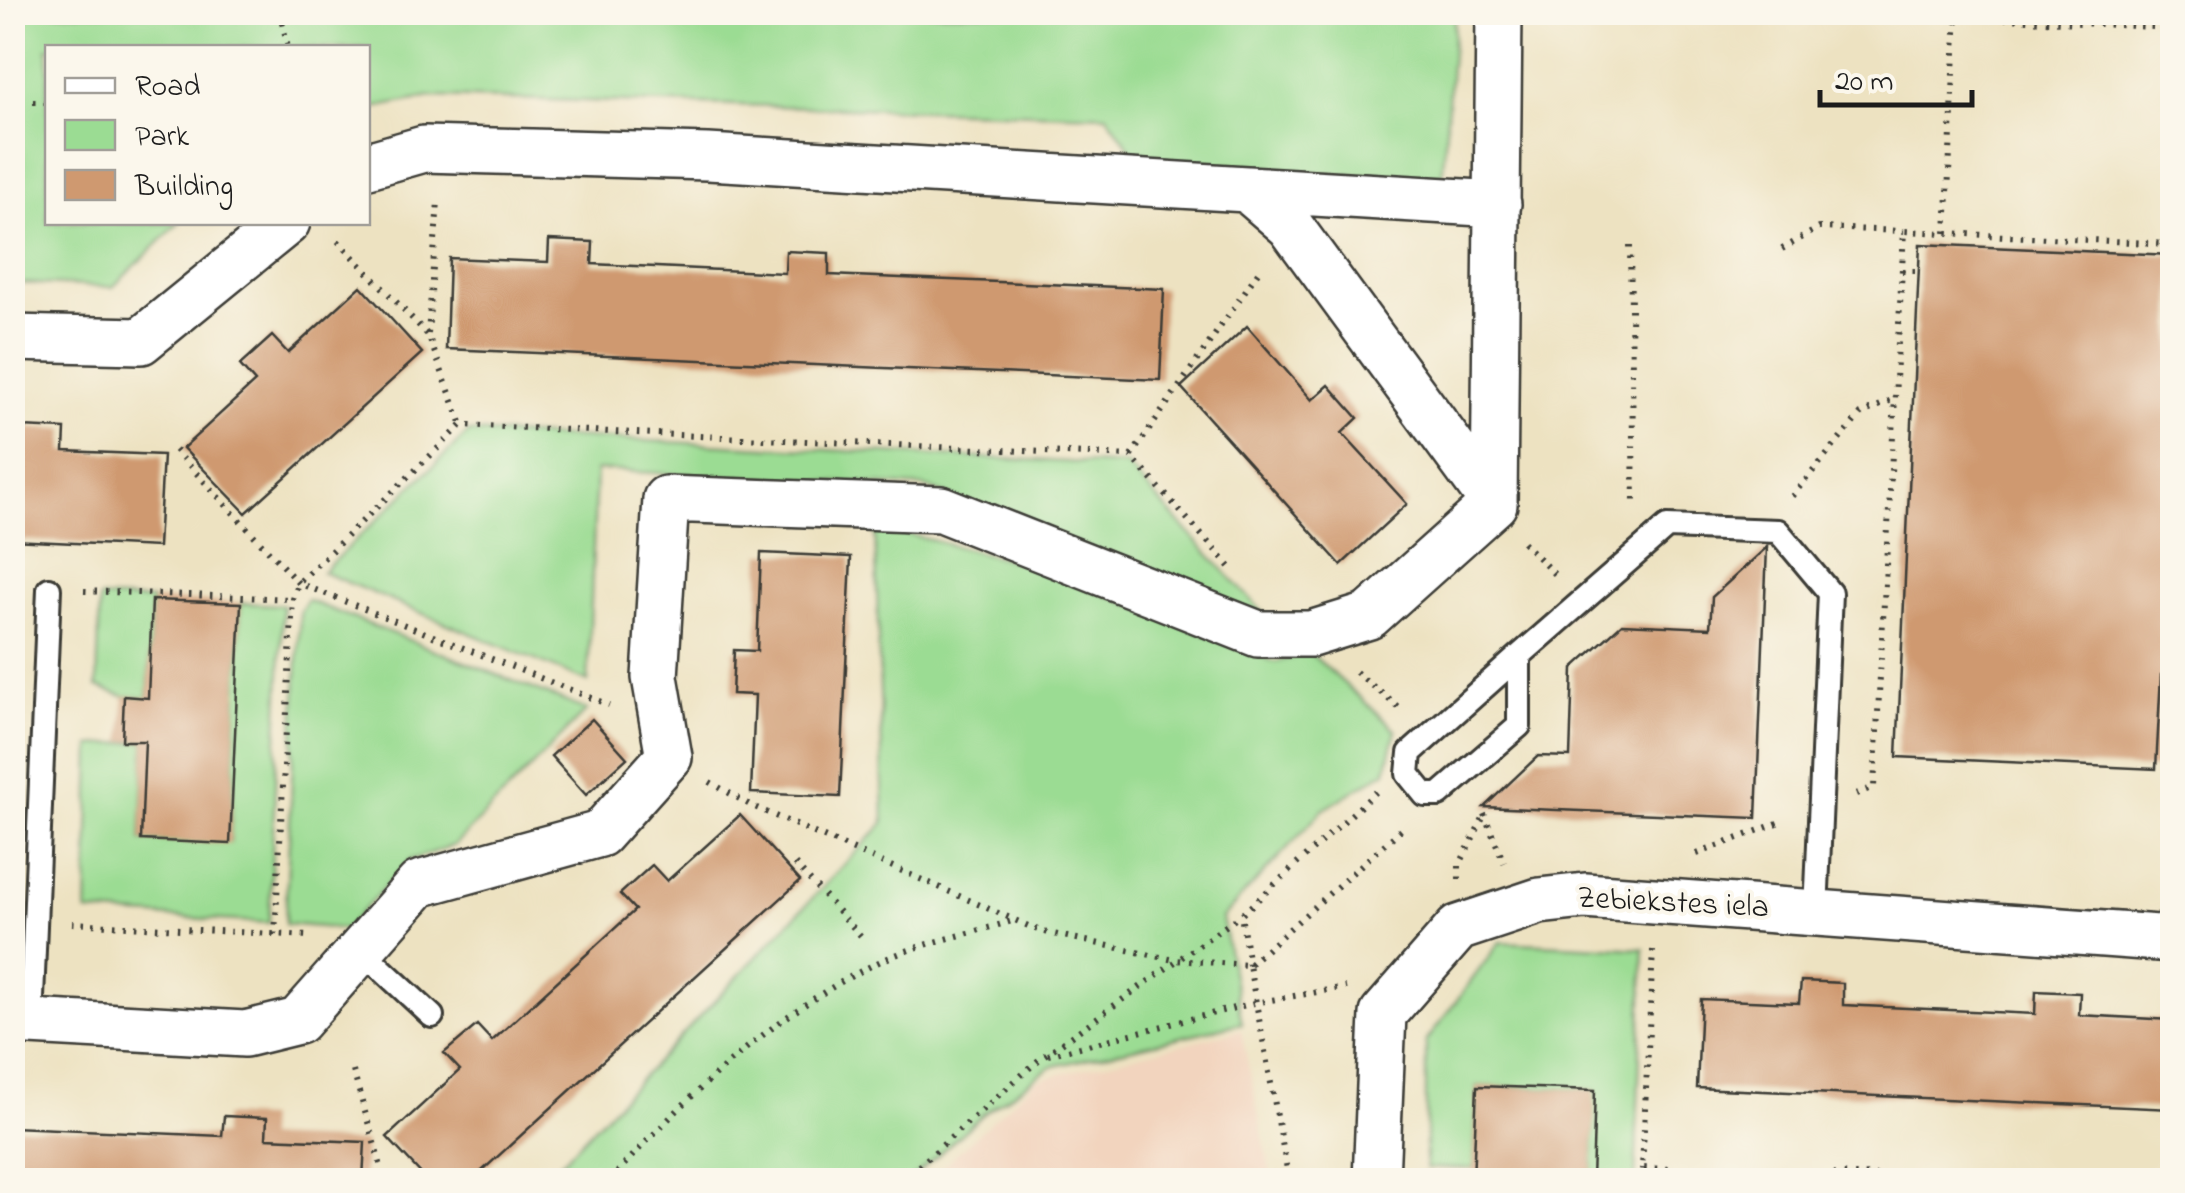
<svg xmlns="http://www.w3.org/2000/svg" width="2185" height="1193" font-family="'Indie Flower',sans-serif">
<style>
.built{fill:#f2d4be}
.green{fill:#9bdc93;stroke:#5c7c58;stroke-width:2.5}
.building{fill:#cf9970}
.lines{fill:none;stroke-linecap:round;stroke-linejoin:round}
.service-casing{stroke:#3b3a35;stroke-width:28}
.minor-casing{stroke:#3b3a35;stroke-width:50}
.path{stroke:#3b3a35;stroke-width:6;stroke-dasharray:2.5 8;stroke-linecap:butt}
.service{stroke:#fff;stroke-width:22}
.minor{stroke:#fff;stroke-width:45}
.labels{text-anchor:middle;dominant-baseline:central;stroke-width:8;stroke-linejoin:round;paint-order:stroke}
.street-label{font-size:32px;fill:#1c1c1c;stroke:#fbf7ec}
</style>
<rect width="100%" height="100%" fill="#fbf7ec"/>
<filter id="ink" filterUnits="userSpaceOnUse"><feTurbulence type="fractalNoise" baseFrequency=".01" numOctaves="2"/><feDisplacementMap in="SourceGraphic" scale="20" xChannelSelector="R" yChannelSelector="G"/><feConvolveMatrix kernelMatrix="1 2 1 2 8 2 1 2 1" color-interpolation-filters="sRGB"/></filter>
<filter id="wash" filterUnits="userSpaceOnUse"><feTurbulence type="fractalNoise" baseFrequency=".0048" numOctaves="4" result="noise"/><feDisplacementMap in="SourceGraphic" scale="40" xChannelSelector="R" yChannelSelector="G"/><feGaussianBlur stdDeviation="2.25" result="paint"/><feColorMatrix in="noise" values="0 0 0 0 0 0 0 0 0 0 0 0 0 0 0 0 0 1.4 0 .05"/><feComposite in="paint" operator="in"/></filter>
<g filter="url(#wash)">
<rect width="100%" height="100%" fill="#ede2c1"/>
<!-- built -->
<path class="built" d="M1241,1030L1272,1180H928L1036,1080Z"/>
<!-- green -->
<path class="green" d="M13,13H1455L1442,181L1140,163L1107,115L431,97L368,109V48H48V222L179,223L113,287L13,283Z
M469,432L1126,465L1267,617L925,487L596,470L588,682L322,572Z
M875,526L1031,565L1275,662L1310,653L1396,730L1386,771L1323,810L1222,918L1242,1023L1050,1067L982,1115L910,1180H544L884,823Z
M100,598L152,600L148,698L124,696L97,687Z
M307,600L587,710L455,845L410,860L345,929L285,924L300,613Z
M241,603L283,605L269,923L87,912L91,746L145,741L141,840L230,843Z
M1500,942L1644,949L1635,1180H1592L1594,1090L1477,1086L1474,1169L1426,1168V1042Z"/>
<g id="blocks">
<!-- building -->
<path class="building" d="M549,240L593,242L592,264L785,273L786,251L829,253V275L1164,289L1160,380L446,349L449,258L548,262Z
M1920,244L2172,255V675H2161L2156,769L1897,757Z
M361,286L422,353L246,513L183,448L255,382L240,365L272,336L288,353Z
M1247,326L1312,400L1329,385L1358,418L1342,433L1407,504L1341,565L1181,387Z
M21,427L65,429L64,451L163,455L158,547L12,540V448L20,449Z
M1767,547L1756,818L1484,807L1538,756L1570,757L1573,668L1622,624L1710,628L1712,597Z
M761,553L851,557L840,797L751,793L755,695L732,694L734,650L757,651Z
M152,600L241,603L230,844L141,840L145,741H122L124,696L148,698Z
M592,719L627,758L586,795L551,756Z
M740,815L800,881L472,1180H427L387,1137L460,1070L444,1053L477,1025L492,1041L635,910L620,894L652,865L667,881Z
M1801,981L1843,983V1005L2035,1014L2036,991L2080,993L2079,1015L2172,1020V1109L1697,1088L1701,999L1799,1003Z
M1477,1086L1595,1090L1592,1180H1473Z
M224,1116L267,1118L266,1138L365,1142L363,1180H12V1127L222,1136Z"/>
</g>
</g>
<g filter="url(#ink)">
<use href="#blocks" fill-opacity="0" stroke="#3b3a35" stroke-width="2.5"/>
<g class="lines">
<!-- service casing -->
<g class="service-casing">
<path id="service" d="M1519,656L1410,753L1408,774L1425,795H1439L1519,726V656L1667,527L1778,531L1830,593L1816,912
M362,951L432,1016
M31,1022L49,589"/>
</g>
<!-- minor casing -->
<g class="minor-casing">
<path id="minor" d="M368,165L424,149L708,157L1247,189L1290,226L1494,504
M1247,189L1498,204
M12,338L141,341L287,222
M12,1021L245,1034L298,1021L419,884L600,834L669,757L655,677L666,499L941,509L1258,634H1311L1369,616L1494,504L1499,12
M1376,1180L1383,1014L1458,928L1539,901L1585,896L2172,939"/>
</g>
<!-- path -->
<path class="path" d="M280,12L288,48
M1878,12L2172,28
M12,102H48
M1946,233L1957,12
M338,241L428,335L462,425
M1630,246L1634,505
M1782,249L1819,228L1904,231
M1902,271H1918
M428,334L438,201
M175,450L298,583L609,705
M1131,456L1261,268
M1792,496L1861,414L1894,399
M1523,542L1556,576
M84,591L293,599
M1356,672L1404,712
M710,782L750,805L1040,931L1174,960L1249,965L1289,1180
M1856,794L1874,787L1904,231L2172,244
M1484,814L1504,863
M1697,854L1783,821
M795,864L861,936
M1459,879V866L1484,816
M72,923L309,936
M275,935L293,599L298,583L462,425L1131,456L1233,570
M1653,950L1642,1168L2012,1180
M1250,964L1405,826
M1249,965L1241,915L1376,792
M1048,1055L1254,1003L1346,987
M353,1071L385,1180
M610,1180C689,1095 774,1012 881,961C921,943 970,934 1012,921
M903,1180L1042,1057L1241,915
M1641,1180L1642,1168"/>
<!-- service -->
<use href="#service" class="service"/>
<!-- minor -->
<use href="#minor" class="minor"/>
</g>
</g>
<g class="labels">
<!-- street labels -->
<g class="street-label">
<text transform="translate(1673 904) rotate(3)">Zebiekstes iela</text>
</g>
</g>
<!-- margin -->
<rect width="2185" height="1193" fill="none" stroke="#fbf7ec" stroke-width="50"/>
<!-- legend -->
<rect x="45" y="45" width="325" height="180" fill="#fbf7ec" stroke="#a29f99" stroke-width="2.5"/>
<rect x="65" y="78" width="50" height="15" fill="#ffffff" stroke="#a29f99" stroke-width="2.5"/>
<text x="135" y="95" font-size="30" fill="#1c1c1c">Road</text>
<rect x="65" y="120" width="50" height="30" fill="#9bdc93" stroke="#a29f99" stroke-width="2.5"/>
<text x="135" y="145" font-size="30" fill="#1c1c1c">Park</text>
<rect x="65" y="170" width="50" height="30" fill="#cf9970" stroke="#a29f99" stroke-width="2.5"/>
<text x="135" y="195" font-size="30" fill="#1c1c1c">Building</text>
<!-- scale -->
<path d="M1820 90v15h152v-15" fill="none" stroke="#1c1c1c" stroke-width="5"/>
<text x="1835" y="90" font-size="30" fill="#1c1c1c" stroke="#fbf7ec" stroke-width="8" paint-order="stroke">20 m</text>
</svg>
